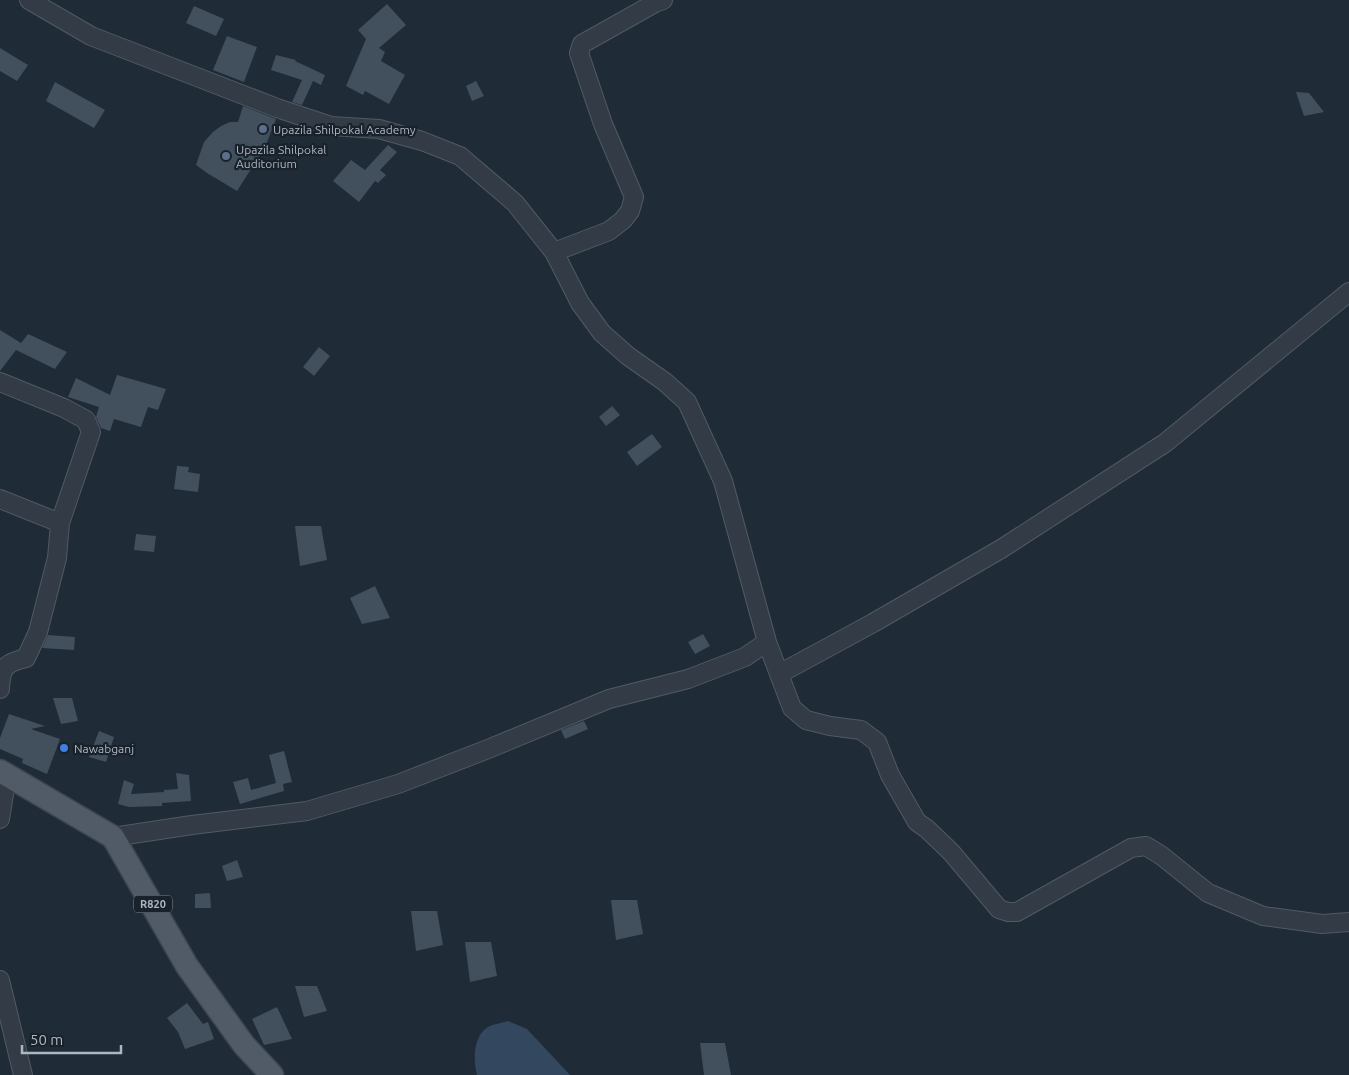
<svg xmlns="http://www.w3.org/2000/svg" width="1349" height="1075" font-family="Ubuntu,sans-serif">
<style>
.water{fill:#33475e}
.building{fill:#42505e}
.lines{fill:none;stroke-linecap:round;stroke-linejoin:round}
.minor-casing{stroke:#505a65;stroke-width:20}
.major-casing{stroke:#3c4550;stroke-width:25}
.minor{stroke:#333c46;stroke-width:18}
.major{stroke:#515b67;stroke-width:22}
.service-dot{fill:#5c6f8a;stroke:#19212b;stroke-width:2}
.shop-dot{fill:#3f7fe0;stroke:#19212b;stroke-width:2}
.labels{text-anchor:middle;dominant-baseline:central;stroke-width:4.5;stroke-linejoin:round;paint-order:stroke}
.shield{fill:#19212b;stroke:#818a96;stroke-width:1}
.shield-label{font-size:11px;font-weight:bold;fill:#adb7c4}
.poi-label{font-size:12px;fill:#adb7c4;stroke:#19212b;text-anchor:start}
</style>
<rect width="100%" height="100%" fill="#1f2b36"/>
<!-- water -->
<path class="water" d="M508,1021L527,1029L570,1075H477C473,1060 473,1036 488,1027C493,1024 502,1023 508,1021Z"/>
<!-- building -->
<path class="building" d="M387,4L406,25L379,48L385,52L381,61L405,75L389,104L365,91L363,95L346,86L366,39L358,30Z
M194,6L224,19L216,36L186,23Z
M227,36L257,47L244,82L213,70Z
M0,48L28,65L17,81L0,71Z
M276,55L296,60L295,61L325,75L321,85L313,81L302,105L292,102L302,80L271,70Z
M476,81L484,96L472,101L466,86Z
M55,82L105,110L94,128L46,101Z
M1296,92L1309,93L1324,112L1304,116Z
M243,106L276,119L262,155H260L237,191L207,173L196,165L204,142L213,132L221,126L230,122H238Z
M388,145L397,152L380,170L386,175L378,183L375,181L359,202L333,181L351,160L365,170Z
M0,330L21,343L28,334L67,352L55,369L16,350L0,371Z
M319,347L330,356L314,376L303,367Z
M117,375L166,389L158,410L148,407L141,427L114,419L110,431L101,428L96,417L99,407L68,397L76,378L110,395Z
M612,406L620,415L606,426L599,417Z
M652,434L662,447L637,466L627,452Z
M177,466L189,467L188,472L200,474L198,492L174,489Z
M295,526H321L327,560L300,566Z
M136,534L156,536L154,552L134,550Z
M375,586L390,618L362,624L350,598Z
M703,634L710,646L695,654L688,642Z
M48,635L75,637L74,650L42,648Z
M53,698H72L78,721L61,724Z
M9,714L45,726L31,729L60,739L47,774L22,763L23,759L0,749V738Z
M584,721L588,729L565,739L561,730Z
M99,731L114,737L106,762L89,757Z
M284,751L292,782L283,784L284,791L240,804L233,782L248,778L251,790L276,783L269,755Z
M176,773L189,775L191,801L162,803V806L129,807L118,804L124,780L134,784L131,794L164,792V790L178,789Z
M237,860L243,877L227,881L222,866Z
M210,893L211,908H195V894Z
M611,900H637L643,934L616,940Z
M411,911H437L443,945L416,951Z
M465,942H491L497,976L470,982Z
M295,986H317L327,1011L304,1017Z
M187,1003L203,1024L208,1022L214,1039L185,1049L178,1032L167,1018Z
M277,1007L292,1039L264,1045L252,1019Z
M700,1043H725L731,1075H704Z"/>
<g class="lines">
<!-- minor casing -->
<g class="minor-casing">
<path id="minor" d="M29,0L91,36L277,108L331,126L379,129L422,141L460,156L515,203L554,252L580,303L602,333L628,356L665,382L687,402L723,481L767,642
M554,252L609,231L623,220L630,211L634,197L603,124L579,53L582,44L655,3L663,0
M0,382L64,408L86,420L91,432L60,523L57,558L38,632L26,658C5,663 1,667 0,689
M0,499L60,523
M779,674L792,708L806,720L830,726L861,730L877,742L890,775L917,822L927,829L951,852L999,909L1008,912H1017L1131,848L1146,846L1162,856L1208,893L1263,916L1322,924L1349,922
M0,819L7,775
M113,837L192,825L307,811L398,784L488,749L609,699L688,679L745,657L767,642L779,674L873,623L1001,549L1165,443L1349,292
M0,980L23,1075"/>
</g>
<!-- major casing -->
<g class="major-casing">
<path id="major" d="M0,771L113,837L187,966L244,1045L272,1075"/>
</g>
<!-- minor -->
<use href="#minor" class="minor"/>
<!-- major -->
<use href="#major" class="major"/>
</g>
<!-- markers -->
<g class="service-dot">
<circle cx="263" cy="129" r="5"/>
<circle cx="226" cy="156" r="5"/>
</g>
<circle class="shop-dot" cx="64" cy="748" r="5"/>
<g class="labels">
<!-- shield labels -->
<rect class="shield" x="134" y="895.5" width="38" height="17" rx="4"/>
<g class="shield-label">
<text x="153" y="904">R820</text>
</g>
<!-- poi labels -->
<g class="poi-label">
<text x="273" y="129">Upazila Shilpokal Academy</text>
<text x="236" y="149">Upazila Shilpokal<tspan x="236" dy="14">Auditorium</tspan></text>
<text x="74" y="748">Nawabganj</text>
</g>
</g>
<!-- scale -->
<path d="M22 1045v8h99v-8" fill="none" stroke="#adb7c4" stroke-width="2.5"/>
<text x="30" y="1045" font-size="15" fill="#adb7c4" stroke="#19212b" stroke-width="4" paint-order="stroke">50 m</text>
</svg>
